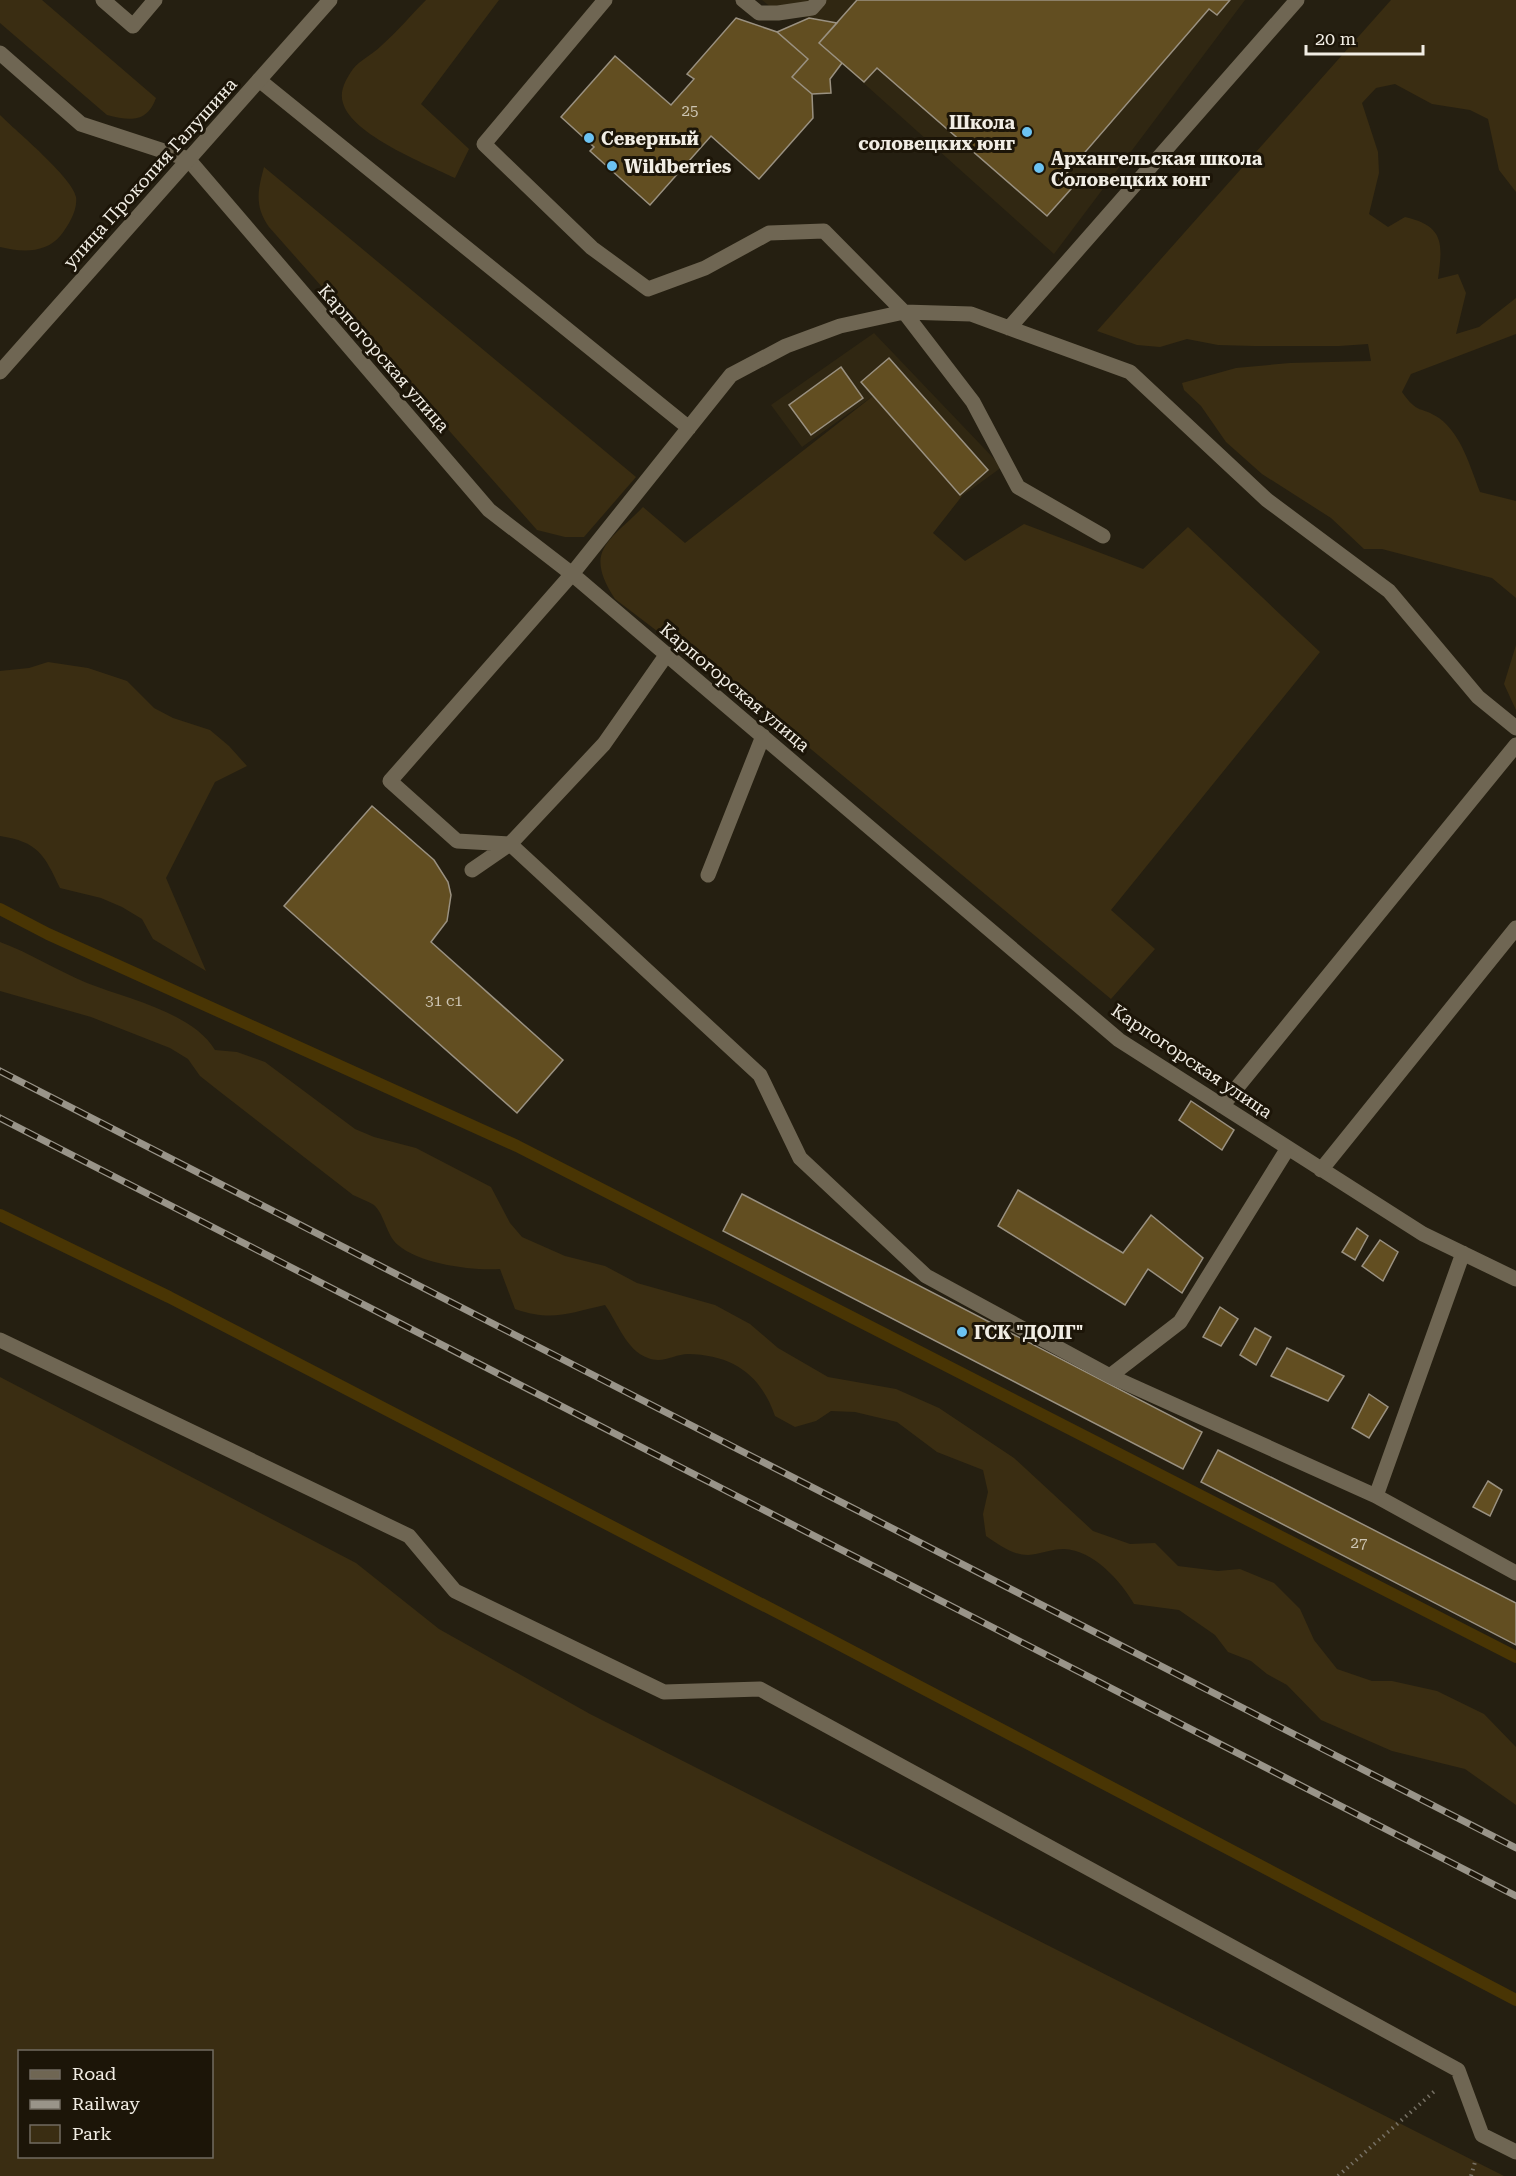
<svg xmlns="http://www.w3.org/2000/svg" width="1516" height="2176" font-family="'Roboto Serif',serif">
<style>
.built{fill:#302712}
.green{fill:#3a2d12;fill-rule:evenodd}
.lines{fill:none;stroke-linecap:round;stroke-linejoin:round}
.stream{stroke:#493504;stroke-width:12}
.building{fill:#624e21;stroke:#9a9181;stroke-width:1.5}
.path{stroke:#777165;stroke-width:4;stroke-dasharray:1.5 4.5;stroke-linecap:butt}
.service{stroke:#6f6653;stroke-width:15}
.minor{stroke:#6f6653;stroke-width:15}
.tertiary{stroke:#6f6653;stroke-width:15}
.rail-casing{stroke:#999489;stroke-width:7}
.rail{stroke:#1c1508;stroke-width:4.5;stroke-dasharray:14;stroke-linecap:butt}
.poi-dot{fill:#6cc3f2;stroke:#1c1508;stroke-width:2}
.labels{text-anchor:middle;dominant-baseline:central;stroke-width:6;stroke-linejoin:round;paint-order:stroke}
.number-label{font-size:15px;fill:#cdc5b3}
.poi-label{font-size:18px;font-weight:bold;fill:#f1ede4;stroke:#1c1508;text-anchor:start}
.street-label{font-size:18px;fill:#f1ede4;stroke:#1c1508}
</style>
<rect width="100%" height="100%" fill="#251f11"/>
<!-- built -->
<path class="built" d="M762,0H1245L1054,254L819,43L809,18L778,13Z
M874,333L1002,467L962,496L873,396L802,447L771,405Z"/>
<!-- green -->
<path class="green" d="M0,0H42L156,98C147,123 130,121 107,115L0,23Z
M426,0H499L421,104L469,149L455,178C426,164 352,135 343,103C339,91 346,79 353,69C360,60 373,54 381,46C397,32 411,15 426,0Z
M1391,0H1516V192L1499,170L1488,119L1470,110L1432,104L1395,84L1376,88L1362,103L1378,152L1379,173L1369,214L1388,227L1405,217C1444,226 1443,243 1438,279L1458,274L1466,293L1456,334L1479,327L1516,298V334L1411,374L1402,392C1418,415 1421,406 1439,418C1462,435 1470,467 1480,492L1516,501V598L1492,578L1382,549H1364L1331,518L1262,474L1226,442L1201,406L1184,390L1182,383L1236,368L1290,363L1371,361L1368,344L1339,346H1254L1218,345L1187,339L1160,347L1137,345L1097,331Z
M0,115C16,131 73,178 76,197C78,210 68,226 61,235C46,254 21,252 0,247Z
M264,167L636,477L584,537H565L537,530L269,227C254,206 258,190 264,167Z
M873,396L962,496L933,533L965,561L1024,524L1143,569L1188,527L1320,652L1111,910L1155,949L1111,999L800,740L615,599C583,550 609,542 643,507L685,543Z
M1516,645V710L1504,684Z
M48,662L88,668L127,681L154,708L173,718L210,730L229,746L247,766L215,782L166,878L206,971L153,939L142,919L122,907L101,898L60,888C44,854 38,842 0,836V671L29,668Z
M0,942C30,953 58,971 87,983C127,999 192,1012 215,1050L237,1052L265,1062L355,1129L374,1137L416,1148L491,1187L510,1223L522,1237L565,1256L605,1266L637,1283L715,1305L750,1324L778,1348L828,1377L896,1389L939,1408L1014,1458L1093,1531L1130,1544L1155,1543L1178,1566L1218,1571L1240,1569L1274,1583L1300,1609L1314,1640L1337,1669L1372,1681H1392L1437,1691L1484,1714L1516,1747V1805L1465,1769L1392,1751L1321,1720L1287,1685L1267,1674L1251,1661L1228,1652L1215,1635L1179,1610L1134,1604C1121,1581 1093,1550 1064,1549C1051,1549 1040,1554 1028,1555C1012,1555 998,1544 986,1536L983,1514L988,1492L983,1470L937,1452L897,1422L855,1412L831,1411L816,1421L795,1427L775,1416C761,1375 733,1355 688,1354C675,1354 663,1364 648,1358C626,1350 618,1323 605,1305C568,1313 553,1322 515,1309L500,1269C473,1271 420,1264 398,1245C386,1235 385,1215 374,1205C368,1201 359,1198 353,1195L219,1091L200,1076L188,1059L170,1048L91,1017L0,991Z
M0,1377L356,1563L439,1629L590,1714L1504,2176H0ZM20,2052H212V2156H20Z"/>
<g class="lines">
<!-- stream -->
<path class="stream" d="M0,909L48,934L517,1146L1516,1657
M0,1215L169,1297L825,1637L1516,2000"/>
</g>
<!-- building -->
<path class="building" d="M857,0H1230L1217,15L1209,9L1060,181L1071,189L1047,216L877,68L864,82L819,43Z
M736,18L777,32L808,59L792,77L812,94L813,118L759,179L711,136L650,205L590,151L594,147L561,117L615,56L671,105L694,79L687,74Z
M809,18L837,23L819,43L842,63L830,79L831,93L812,94L792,77L808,59L777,32Z
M889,358L988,470L960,495L861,382Z
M841,367L863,398L811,435L789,405Z
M372,806L434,860L448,882L451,895L447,921L431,942L563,1060L517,1113L284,906Z
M1191,1101L1234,1130L1222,1150L1179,1120Z
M1018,1190L1123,1253L1151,1215L1203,1258L1182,1293L1148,1269L1125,1305L998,1226Z
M742,1194L1202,1432L1183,1469L723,1231Z
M1357,1228L1368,1236L1355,1260L1342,1252Z
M1380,1240L1398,1252L1383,1281L1362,1266Z
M1220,1307L1238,1319L1221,1346L1203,1337Z
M1255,1328L1271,1337L1256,1365L1240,1355Z
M1287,1348L1344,1376L1328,1401L1271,1376Z
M1369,1394L1388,1407L1369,1438L1352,1428Z
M1218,1450L1516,1603V1645L1201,1482Z
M1488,1481L1502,1490L1490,1516L1473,1507Z"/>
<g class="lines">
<!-- path -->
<path class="path" d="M1338,2176L1437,2089
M1471,2176L1475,2162"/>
<!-- service -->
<path class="service" d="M103,0L133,26L155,0
M605,0L484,144L592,248L648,289L705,268L769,233L824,231L904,312L973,402L1018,487L1103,536
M743,0L759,13H778L812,8L819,0
M259,80L689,428
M188,159L489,510L572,574L1119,1040L1423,1234L1516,1279
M1009,328L1297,0
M1516,728L1478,697L1389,591L1267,500L1130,372L971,314L904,312L840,326L786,346L731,375L572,574L390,781L457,841L510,844L760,1075L800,1158L926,1276L1110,1376L1376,1496L1516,1573
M472,870L510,844L604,744L667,654
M708,875L763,736
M1222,1106L1516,745
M1321,1170L1516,928
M0,1340L409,1536L455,1591L664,1692L760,1689L1458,2070L1482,2135L1516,2152
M1110,1376L1180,1322L1288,1148
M1376,1496L1463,1253"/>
<!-- minor -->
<path class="minor" d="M0,53L81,124L188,159"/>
<!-- tertiary -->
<path class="tertiary" d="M0,372L330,0"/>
<!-- rail casing -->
<g class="rail-casing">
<path id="rail" d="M0,1071L1516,1848
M0,1118L1516,1896"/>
</g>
<!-- rail -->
<use href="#rail" class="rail"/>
</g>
<!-- markers -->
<g class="poi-dot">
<circle cx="1027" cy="132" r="6"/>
<circle cx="589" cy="138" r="6"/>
<circle cx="612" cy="166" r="6"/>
<circle cx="1039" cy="168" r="6"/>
<circle cx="962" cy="1332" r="6"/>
</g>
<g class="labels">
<!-- number labels -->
<g class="number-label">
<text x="690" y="111">25</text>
<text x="444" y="1001">31 с1</text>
<text x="1359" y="1543">27</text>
</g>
<!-- poi labels -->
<g class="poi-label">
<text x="1015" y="122" text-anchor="end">Школа<tspan x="1015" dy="21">соловецких юнг</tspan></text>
<text x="601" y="138">Северный</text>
<text x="1051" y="158">Архангельская школа<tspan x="1051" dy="21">Соловецких юнг</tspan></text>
<text x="624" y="166">Wildberries</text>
<text x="974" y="1332">ГСК "ДОЛГ"</text>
</g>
<!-- street labels -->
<g class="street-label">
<text transform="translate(150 173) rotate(-48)">улица Прокопия Галушина</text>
<text transform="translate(384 358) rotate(49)">Карпогорская улица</text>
<text transform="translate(735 687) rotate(40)">Карпогорская улица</text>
<text transform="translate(1192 1061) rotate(34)">Карпогорская улица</text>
</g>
</g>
<!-- legend -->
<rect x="18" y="2050" width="195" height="108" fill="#1c1508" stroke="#716b60" stroke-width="1.5"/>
<rect x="30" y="2070" width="30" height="9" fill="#6f6653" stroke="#716b60" stroke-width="1.5"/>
<text x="72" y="2080" font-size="18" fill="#f1ede4">Road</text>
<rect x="30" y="2100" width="30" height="9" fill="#999489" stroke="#716b60" stroke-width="1.5"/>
<text x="72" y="2110" font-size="18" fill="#f1ede4">Railway</text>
<rect x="30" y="2125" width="30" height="18" fill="#3a2d12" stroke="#716b60" stroke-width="1.5"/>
<text x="72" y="2140" font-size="18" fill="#f1ede4">Park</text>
<!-- scale -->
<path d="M1306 45v9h117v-9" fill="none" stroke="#f1ede4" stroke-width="3"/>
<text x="1315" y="45" font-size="18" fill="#f1ede4" stroke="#1c1508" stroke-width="4.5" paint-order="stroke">20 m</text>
</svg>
